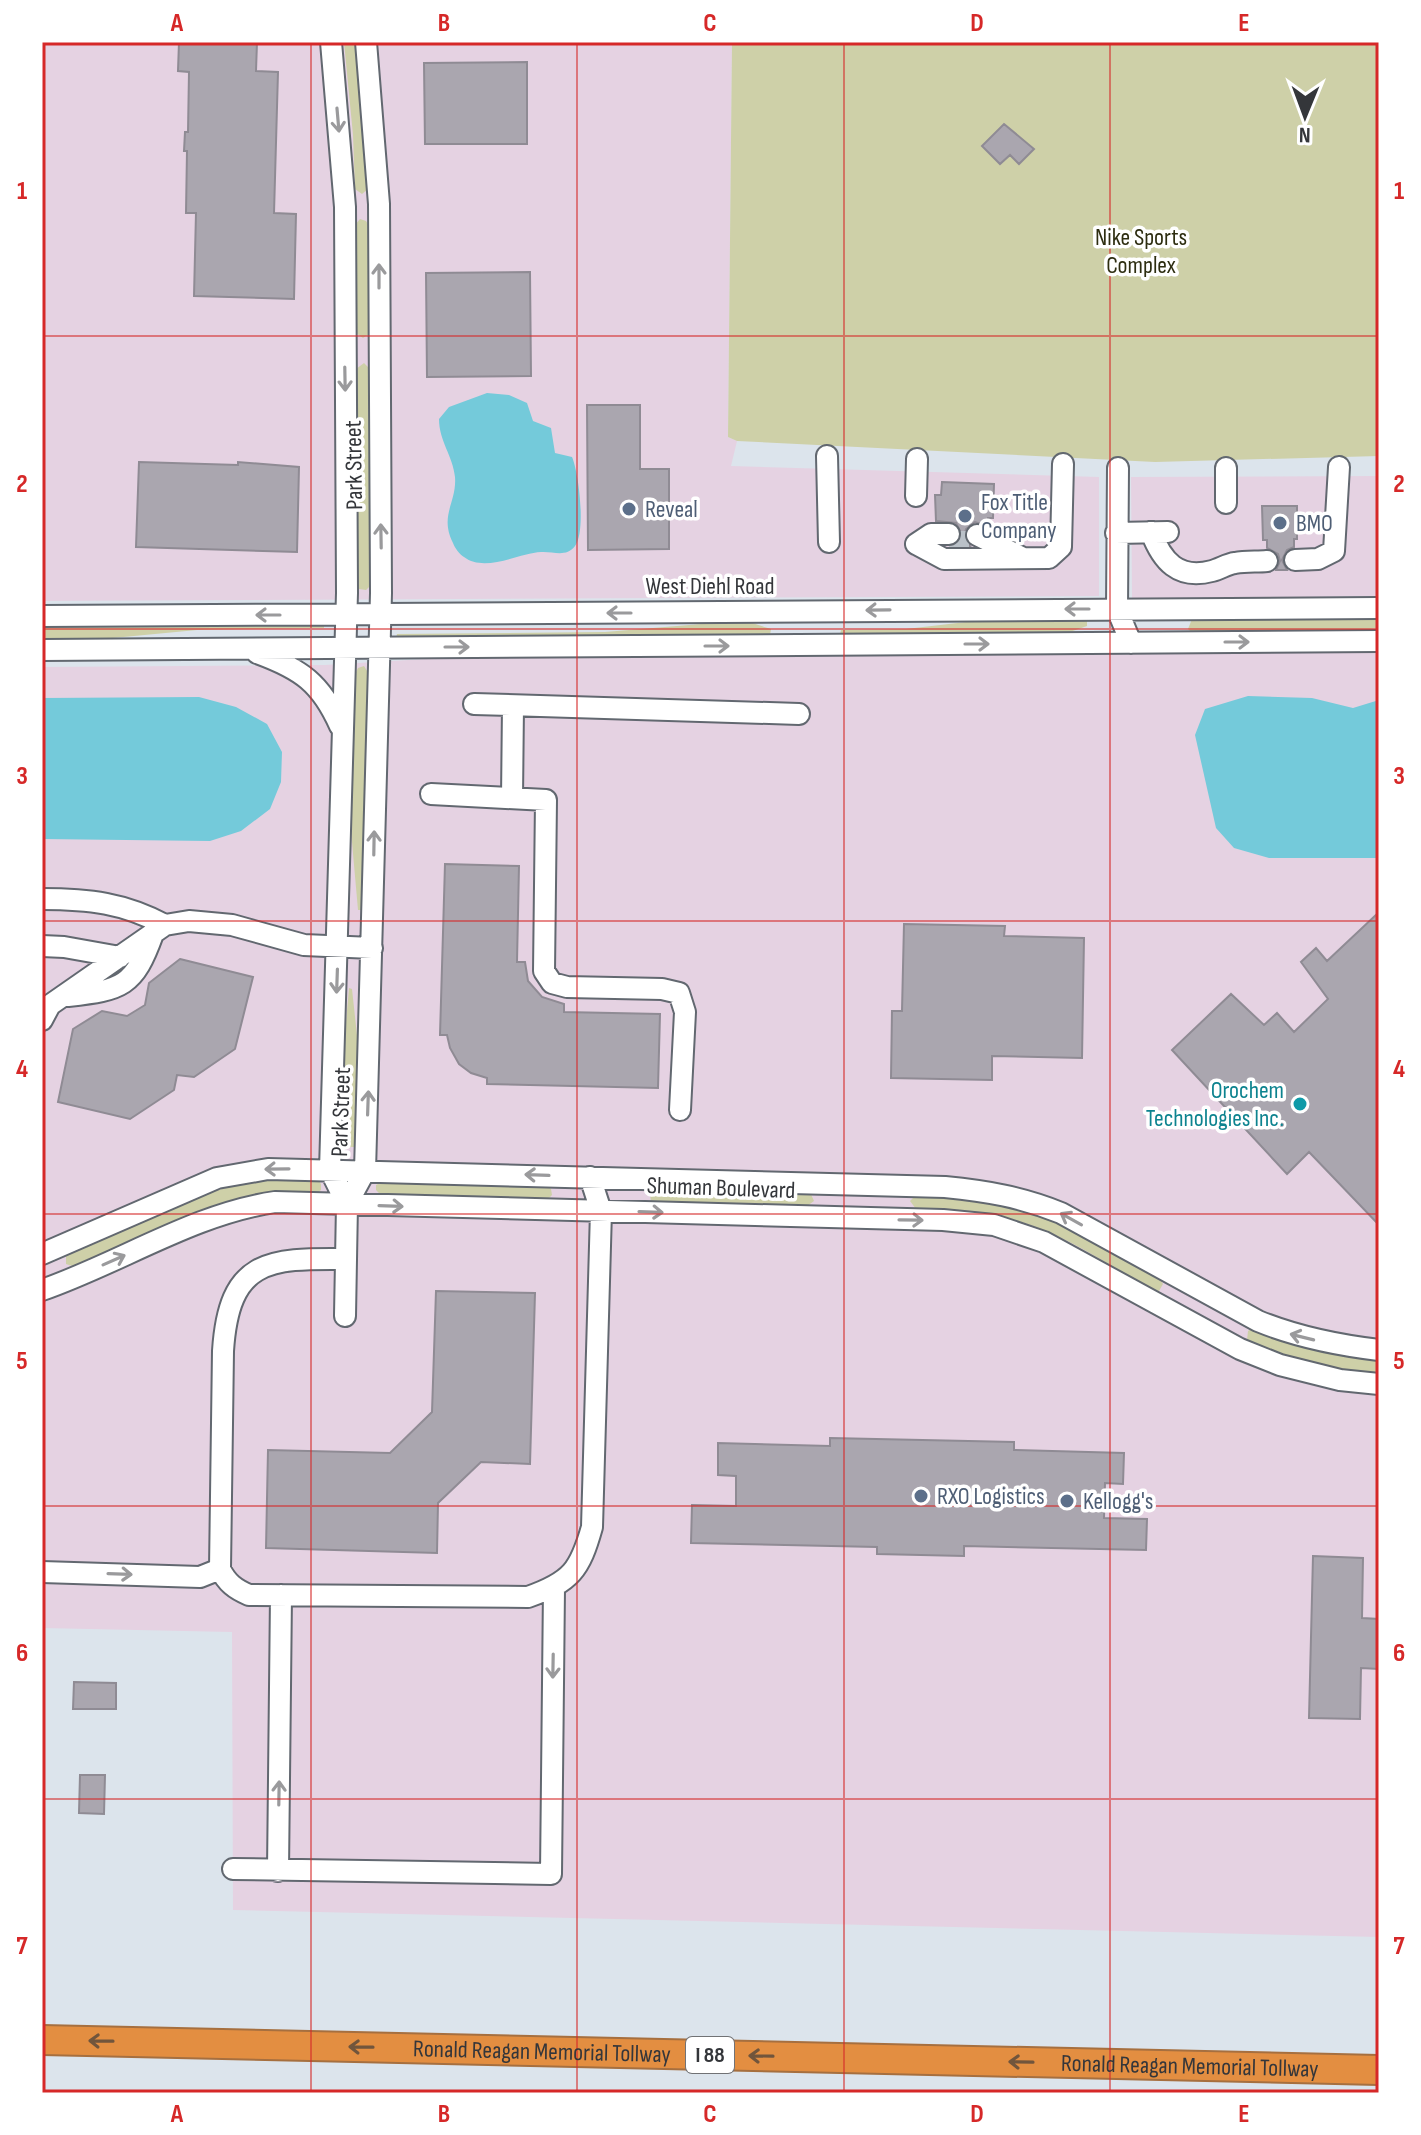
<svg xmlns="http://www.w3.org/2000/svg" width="1421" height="2135" font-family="'Sofia Sans Condensed',sans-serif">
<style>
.commercial{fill:#e5d2e2}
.green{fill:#ced0a8}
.water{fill:#74cada}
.building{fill:#aaa6af;stroke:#8f8b94;stroke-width:2}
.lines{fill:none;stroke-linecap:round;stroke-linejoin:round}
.minor-tunnel{stroke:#bac1c8;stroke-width:20;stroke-dasharray:20 10;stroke-linecap:butt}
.minor-casing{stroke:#626870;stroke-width:24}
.highway-casing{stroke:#a66f3f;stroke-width:32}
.minor{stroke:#fff;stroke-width:20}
.highway{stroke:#e38e41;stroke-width:28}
.oneway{stroke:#9a9a9c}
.oneway2{stroke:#71553c}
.grid{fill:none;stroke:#d62828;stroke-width:2;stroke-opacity:0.55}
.service-dot{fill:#5c6f8a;stroke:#fff;stroke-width:3}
.culture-dot{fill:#0f9aa8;stroke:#fff;stroke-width:3}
.labels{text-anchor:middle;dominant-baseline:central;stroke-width:7;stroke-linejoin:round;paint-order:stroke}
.shield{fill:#fff;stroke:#717275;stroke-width:2}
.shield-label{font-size:22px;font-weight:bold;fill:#34363a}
.park-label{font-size:24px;fill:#2d2d10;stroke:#fff}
.street-label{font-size:24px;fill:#34363a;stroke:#fff}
.service-label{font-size:24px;fill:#4e5e75;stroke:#fff;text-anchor:start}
.culture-label{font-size:24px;fill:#0d838f;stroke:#fff;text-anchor:end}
.neatline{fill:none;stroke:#d62828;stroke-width:3}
.grid-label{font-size:26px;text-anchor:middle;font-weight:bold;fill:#d62828}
</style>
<rect width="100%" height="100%" fill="#dce4ec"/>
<!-- commercial -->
<path class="commercial" d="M42,42H732L728,437L737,441L731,466L1099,477V596L42,601Z
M1379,476V596L1132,600L1131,477Z
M1379,651V1937L233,1910L232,1632L42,1628V667L325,665L442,658Z"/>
<!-- green -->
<path class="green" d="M344,42H357L368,189L362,194L355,189L353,135Z
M732,42H1379V456L1155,462L737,441L728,437Z
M360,219L366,221L369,226V334L363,338L356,333L355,225Z
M364,363L370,369L371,585L366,590L359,589L358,585L356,369Z
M1379,616V628L1344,632L1192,633L1188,629L1192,619Z
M1080,619L1087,621V626L1064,634L840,635L841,630L906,629L983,620Z
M725,622H749L771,629L770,635L396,638L397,634L605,632Z
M321,624L324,625V628L197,630L92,640H42V626Z
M364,666L369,674L365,864L361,910H358L351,831L355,674L358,668Z
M349,988L352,989L360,1063L357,1147H342L344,1045Z
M275,1179L318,1180L321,1184V1190L316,1194L264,1193L241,1197L209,1208L75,1267L66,1264V1255C130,1227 204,1184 275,1179Z
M384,1181L547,1185L551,1189L552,1195L547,1200L382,1196L376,1190V1185Z
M656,1189L810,1192L814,1201L807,1206L655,1203L651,1201L650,1195Z
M914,1197C939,1197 964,1196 988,1199C1050,1207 1107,1249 1160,1279L1163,1284L1159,1291H1155C1104,1263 1050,1223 991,1215C966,1211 941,1211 916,1209L910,1201Z
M1251,1329L1312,1350L1379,1360V1374L1314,1366L1253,1345L1247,1340L1248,1331Z"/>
<!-- water -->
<path class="water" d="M487,393L509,395L527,403L533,421L551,428L555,453L572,457C579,473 586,532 575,546C566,558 553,551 541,552C519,553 485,573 464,557C459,554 455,548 453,543C439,515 457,503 455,477C453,456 439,441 439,419L449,407Z
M1248,696L1312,698L1353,708L1379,700V858H1269L1234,848L1216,828L1195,735L1205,709Z
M199,697L236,707L267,724L282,752L281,782L270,809L241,831L210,841L42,839V698Z"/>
<!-- building -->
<path class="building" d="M179,42H257L256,71L278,72L274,213L296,214L294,299L194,296L196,213H186L187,151H184L185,132H188L189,72L178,71Z
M527,62V144H425L424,63Z
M1004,124L1034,149L1019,164L1010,155L1000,164L982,146Z
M530,272L531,376L427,377L426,273Z
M587,405H640V469H669V549L588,550Z
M139,462L238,465V462L299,467L297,552L136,547Z
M942,482L994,484L993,518H988V526L975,522L966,529L964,537L970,546H953L960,541L962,535L956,523L936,521L935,495H941Z
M1262,506H1297V539H1294V547L1287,550L1282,560L1287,570H1276L1280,561L1278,554L1267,548V540H1263Z
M445,864L519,866L517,962H525L528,981L542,997L564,1004V1012L660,1014L658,1088L487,1084V1078L471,1073L459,1064L450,1048L447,1035H440Z
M1379,912V1225L1309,1152L1287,1174L1172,1050L1231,994L1264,1025L1277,1013L1294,1032L1328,999L1301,962L1316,948L1327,961Z
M904,924L1005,926L1004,936L1084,938L1082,1058L992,1056V1080L891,1078L892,1011H902Z
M180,959L253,977L235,1049L194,1077L177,1075L174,1090L130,1119L58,1102L73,1029L102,1011L127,1016L145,1005L149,983Z
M436,1291L535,1293L530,1464L481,1462L438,1503L437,1553L266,1548L268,1450L390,1453L432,1412Z
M830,1438L1014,1442V1450L1124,1453L1123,1484L1105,1483L1104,1518L1147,1519L1146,1550L964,1546V1556L877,1554V1547L691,1543L692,1505L736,1506V1476L718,1475V1443L830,1446Z
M1313,1556L1363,1558L1362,1618L1379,1619V1669L1361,1668L1360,1719L1309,1718Z
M74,1682L116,1683V1709H73Z
M80,1775H105L104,1814L79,1813Z"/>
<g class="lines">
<!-- minor-tunnel -->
<path class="minor-tunnel" d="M949,541H976"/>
<!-- minor casing -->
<g class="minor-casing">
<path id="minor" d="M331,42L345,207L347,593L330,1170L347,1204L345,1316
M827,456L829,542
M1118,468L1117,609L1131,643
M1226,468V503
M916,496L917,459
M1151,532C1162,561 1178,580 1212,571C1220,569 1227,564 1235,563C1246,561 1257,562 1267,561
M1116,533L1168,532
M977,535L1023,558
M916,544L944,559L1049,558L1061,547L1063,464
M916,544L931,534H949
M1295,560L1318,559L1334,551L1339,467
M42,616L1379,608
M42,650L1379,641
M257,653C301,669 321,683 340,726
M474,704L799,714
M431,794L546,800L544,971L552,983L567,987L662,989L679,993L685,1012L680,1110
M512,798L513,706
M42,899C89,899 124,903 165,925
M42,946L64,947L120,957
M68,996C122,990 134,987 153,934
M42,1020L50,1005L165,925L189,921L232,925L304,945L372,948
M347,1204L365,1171L381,593L379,204L366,42
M42,1254L217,1178L268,1169L945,1187C986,1191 1022,1197 1061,1213L1258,1321C1297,1337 1337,1345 1379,1350
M346,1259C267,1258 229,1260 223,1351L220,1569C227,1583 235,1589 249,1595L528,1597C571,1582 580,1570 592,1527L601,1211L590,1177
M42,1290C120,1263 193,1214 275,1202L943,1220L994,1225L1044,1242L1240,1349L1280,1365L1340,1380L1379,1384
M42,1572L200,1577L220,1569
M233,1869L551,1874L554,1588
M278,1871L281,1595"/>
</g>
<!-- highway casing -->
<g class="highway-casing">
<g id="highway">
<path id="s1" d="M42,2040L1379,2070"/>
</g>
</g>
<!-- minor -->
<use href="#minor" class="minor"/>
<!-- highway -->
<use href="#highway" class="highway"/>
</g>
<!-- one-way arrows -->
<defs><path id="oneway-shaft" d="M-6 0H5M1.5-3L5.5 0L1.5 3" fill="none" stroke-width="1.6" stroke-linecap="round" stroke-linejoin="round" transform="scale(2)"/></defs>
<g class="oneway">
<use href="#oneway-shaft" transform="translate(338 120) rotate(85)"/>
<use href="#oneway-shaft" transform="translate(379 276) rotate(-90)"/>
<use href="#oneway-shaft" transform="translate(345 379) rotate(89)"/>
<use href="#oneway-shaft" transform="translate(381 536) rotate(-91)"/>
<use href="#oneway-shaft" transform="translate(1077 609) rotate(-180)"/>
<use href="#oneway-shaft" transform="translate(878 610) rotate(179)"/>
<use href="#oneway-shaft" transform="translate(619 613) rotate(180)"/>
<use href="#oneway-shaft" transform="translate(268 615) rotate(180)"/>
<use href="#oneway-shaft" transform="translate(1237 642)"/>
<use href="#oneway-shaft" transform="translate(977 644)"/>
<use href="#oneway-shaft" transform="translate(717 646)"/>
<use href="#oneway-shaft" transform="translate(457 647)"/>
<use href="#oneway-shaft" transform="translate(374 843) rotate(-89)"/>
<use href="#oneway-shaft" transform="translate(337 981) rotate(92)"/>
<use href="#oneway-shaft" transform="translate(368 1103) rotate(-88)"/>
<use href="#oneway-shaft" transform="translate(277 1169) rotate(179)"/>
<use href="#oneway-shaft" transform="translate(537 1175) rotate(-178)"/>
<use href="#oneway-shaft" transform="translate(391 1206) rotate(2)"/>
<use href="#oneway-shaft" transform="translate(651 1212) rotate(2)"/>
<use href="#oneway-shaft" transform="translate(1071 1219) rotate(-151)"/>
<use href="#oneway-shaft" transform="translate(911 1220) rotate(1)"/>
<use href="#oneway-shaft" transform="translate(114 1260) rotate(-24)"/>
<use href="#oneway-shaft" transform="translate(1302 1337) rotate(-166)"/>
<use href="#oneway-shaft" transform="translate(120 1574) rotate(2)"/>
<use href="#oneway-shaft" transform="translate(553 1666) rotate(91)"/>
<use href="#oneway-shaft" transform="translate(279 1793) rotate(-89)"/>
</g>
<g class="oneway2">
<use href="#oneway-shaft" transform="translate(101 2041) rotate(-179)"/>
<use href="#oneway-shaft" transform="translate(361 2047) rotate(-179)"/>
<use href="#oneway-shaft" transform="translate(761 2056) rotate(-179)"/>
<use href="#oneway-shaft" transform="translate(1021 2062) rotate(-179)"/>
</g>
<!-- grid -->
<path class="grid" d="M311,42V2093M577,42V2093M844,42V2093M1110,42V2093M42,336H1379M42,629H1379M42,921H1379M42,1214H1379M42,1506H1379M42,1799H1379"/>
<!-- markers -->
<g class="service-dot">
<circle cx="629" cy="509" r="8"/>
<circle cx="965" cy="516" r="8"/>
<circle cx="1280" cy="523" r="8"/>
<circle cx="921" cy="1496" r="8"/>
<circle cx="1067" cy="1501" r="8"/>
</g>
<circle class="culture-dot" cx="1300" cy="1104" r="8"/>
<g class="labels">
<!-- shield labels -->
<rect class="shield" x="686" y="2037" width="48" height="36" rx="6"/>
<g class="shield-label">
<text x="710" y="2055">I 88</text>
</g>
<!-- park labels -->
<g class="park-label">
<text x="1141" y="237">Nike Sports<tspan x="1141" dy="28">Complex</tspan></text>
</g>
<!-- street labels -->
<g class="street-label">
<text transform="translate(354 465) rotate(-91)">Park Street</text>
<text x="710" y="586">West Diehl Road</text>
<text transform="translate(341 1112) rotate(-88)">Park Street</text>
<text transform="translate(721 1188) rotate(2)">Shuman Boulevard</text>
<text stroke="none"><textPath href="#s1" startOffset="500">Ronald Reagan Memorial Tollway</textPath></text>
<text stroke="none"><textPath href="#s1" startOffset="1148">Ronald Reagan Memorial Tollway</textPath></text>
</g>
<!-- service labels -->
<g class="service-label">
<text x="981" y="502">Fox Title<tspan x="981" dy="28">Company</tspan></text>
<text x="645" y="509">Reveal</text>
<text x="1296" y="523">BMO</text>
<text x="937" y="1496">RXO Logistics</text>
<text x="1083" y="1501">Kellogg's</text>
</g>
<!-- culture labels -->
<g class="culture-label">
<text x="1284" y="1090">Orochem<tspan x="1284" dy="28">Technologies Inc.</tspan></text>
</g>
</g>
<!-- border -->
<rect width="1421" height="2135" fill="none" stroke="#ffffff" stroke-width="88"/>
<!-- north arrow -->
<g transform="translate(1305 116) rotate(181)" stroke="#ffffff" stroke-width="6" paint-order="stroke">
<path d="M0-6L14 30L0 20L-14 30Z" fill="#34363a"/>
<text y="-12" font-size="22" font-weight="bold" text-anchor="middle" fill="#34363a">N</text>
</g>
<rect x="44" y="44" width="1333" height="2047" class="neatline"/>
<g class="grid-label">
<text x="177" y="31">A</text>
<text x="444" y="31">B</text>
<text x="710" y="31">C</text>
<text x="977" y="31">D</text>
<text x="1244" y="31">E</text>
<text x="22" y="199">1</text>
<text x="1399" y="199">1</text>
<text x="22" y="492">2</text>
<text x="1399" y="492">2</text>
<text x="22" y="784">3</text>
<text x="1399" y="784">3</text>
<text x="22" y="1077">4</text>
<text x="1399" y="1077">4</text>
<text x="22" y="1369">5</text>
<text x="1399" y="1369">5</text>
<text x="22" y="1661">6</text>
<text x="1399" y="1661">6</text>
<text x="22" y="1954">7</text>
<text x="1399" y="1954">7</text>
<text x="177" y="2122">A</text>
<text x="444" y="2122">B</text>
<text x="710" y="2122">C</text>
<text x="977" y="2122">D</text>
<text x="1244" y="2122">E</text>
</g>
</svg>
